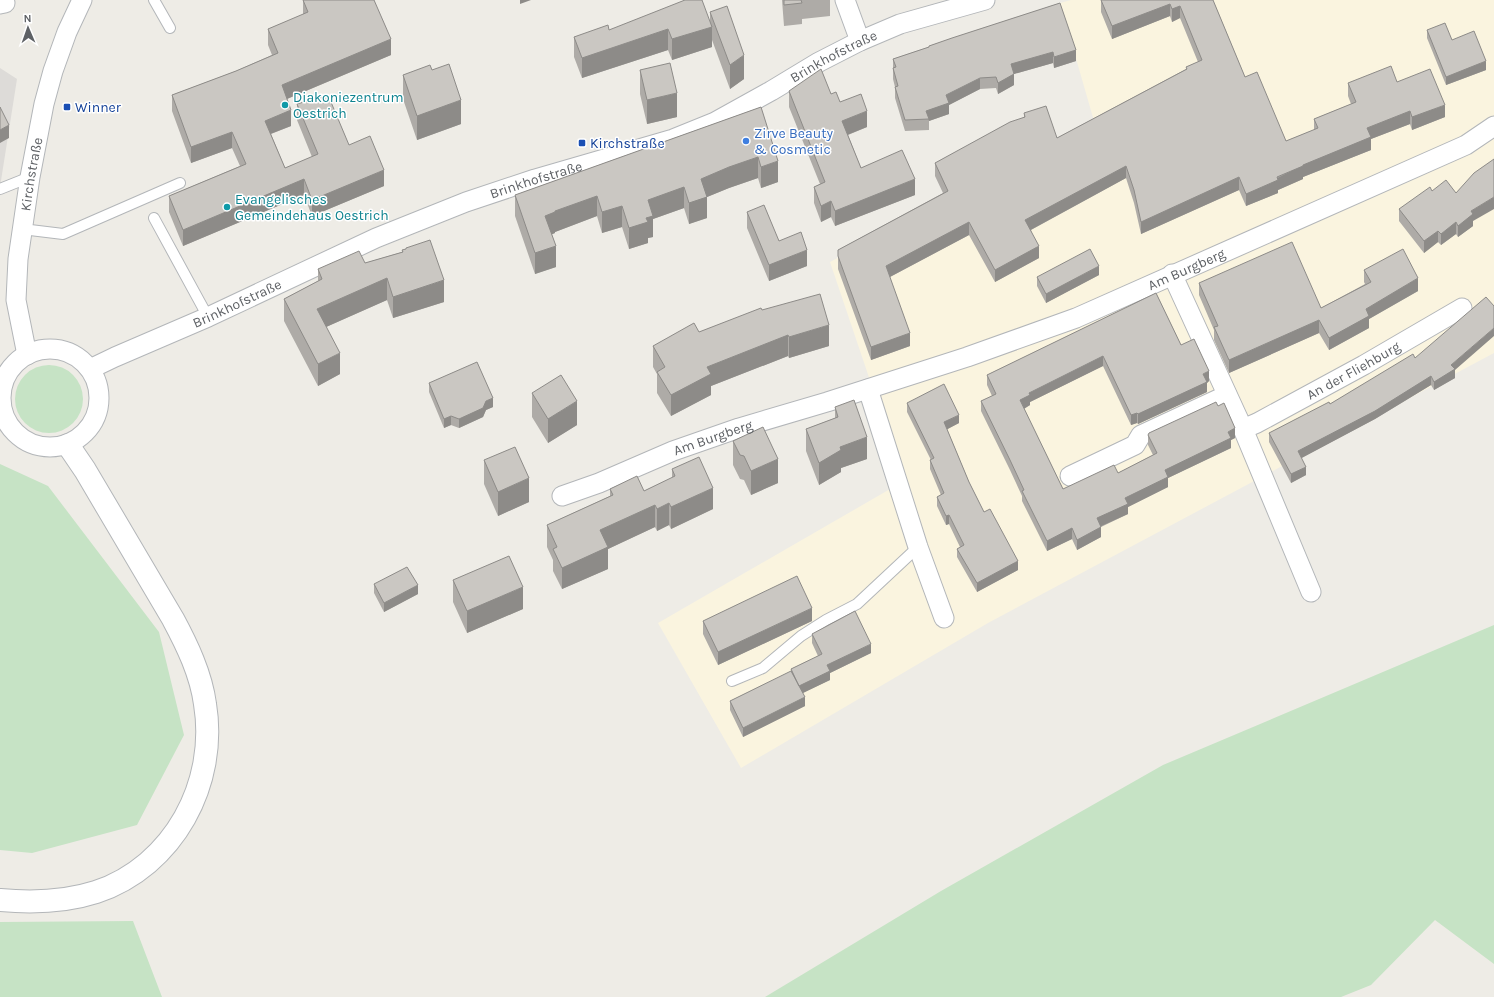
<svg xmlns="http://www.w3.org/2000/svg" width="1494" height="997" font-family="Karla,sans-serif">
<style>
.commercial{fill:#faf4df}
.industrial{fill:#dddbd8}
.green{fill:#c6e3c5}
.lines{fill:none;stroke-linecap:round;stroke-linejoin:round}
.service-casing{stroke:#b3b6b9;stroke-width:12}
.minor-casing{stroke:#b3b6b9;stroke-width:21}
.tertiary-casing{stroke:#b3b6b9;stroke-width:24}
.service{stroke:#fff;stroke-width:10}
.minor{stroke:#fff;stroke-width:19}
.tertiary{stroke:#fff;stroke-width:22}
.wall{fill:#aeaba7}
.shaded-wall{fill:#8d8b88}
.building{fill:#cac7c2;stroke:#8d8b88}
.culture-dot{fill:#0f9aa8;stroke:#fff;stroke-width:1.5}
.transit-dot{fill:#1a4fb4;stroke:#fff;stroke-width:1.5}
.shop-dot{fill:#3f7fe0;stroke:#fff;stroke-width:1.5}
.labels{text-anchor:middle;dominant-baseline:central;stroke-width:3;stroke-linejoin:round;paint-order:stroke}
.street-label{font-size:14px;fill:#5e6165;stroke:#fff}
.culture-label{font-size:14px;fill:#0d838f;stroke:#fff;text-anchor:start}
.transit-label{font-size:14px;fill:#164399;stroke:#fff;text-anchor:start}
.shop-label{font-size:14px;fill:#366cbe;stroke:#fff;text-anchor:start}
</style>
<rect width="100%" height="100%" fill="#eeece6"/>
<!-- commercial -->
<path class="commercial" d="M1071,0H1494V353L988,623L741,768L658,623L904,481L830,262L1094,121L1060,3Z"/>
<!-- industrial -->
<path class="industrial" d="M0,68L17,79L0,187Z"/>
<!-- green -->
<path class="green" d="M15 399a34 34 0 1 1 68 0a34 34 0 1 1-68 0Z
M0,464L48,486L159,632L184,735L137,825L32,853L0,850Z
M1494,625V964L1435,920L1371,985L1341,997H765L941,891L1163,765Z
M133,921L162,997H0V922Z"/>
<g class="lines">
<!-- service casing -->
<g class="service-casing">
<path id="service" d="M154,0L170,28
M0,189L30,177
M154,218L208,317
M22,229L63,234L180,183
M0,379L5,377
M732,681L763,668L801,636L826,620L857,604L918,547"/>
</g>
<!-- minor casing -->
<g class="minor-casing">
<g id="minor">
<path d="M845,0L860,41"/>
<path d="M0,4L5,3"/>
<path d="M1172,274L1243,429L1311,592"/>
<circle cx="50" cy="398" r="49"/>
<path id="s1" d="M27,355L16,300L18,259L30,177L44,104L53,71L67,32L82,0"/>
<path id="s2" d="M90,369L115,357L208,317L376,238L466,202L535,179L673,139L715,122L771,91L819,62L860,41L900,24L985,0"/>
<path d="M868,389L918,547L944,618"/>
<path id="s3" d="M1243,429L1257,423L1364,365L1462,308"/>
<path d="M1070,476L1135,445L1141,435L1227,395"/>
<path id="s4" d="M562,496L599,483L673,451L739,428L827,402L967,357L1076,318L1466,145L1494,126"/>
</g>
</g>
<!-- tertiary casing -->
<g class="tertiary-casing">
<path id="tertiary" d="M0,900C33,903 65,902 96,892C174,866 218,783 205,704C201,674 187,645 173,619L85,470L68,445"/>
</g>
<!-- service -->
<use href="#service" class="service"/>
<!-- minor -->
<use href="#minor" class="minor"/>
<!-- tertiary -->
<use href="#tertiary" class="tertiary"/>
</g>
<!-- wall -->
<path class="wall" d="M303,0H374L391,55L287,99L291,126L271,134L285,168L312,157L297,120V104L349,145L384,186L312,216L304,195L183,246L169,212V196L240,166L232,148L191,163L172,111V95L236,71L272,55L268,45V29L303,15Z
M782,0H830V16L802,19V24L784,26Z
M1101,0H1213L1245,77L1286,141L1314,130V119L1351,104L1348,96V83L1397,82L1445,117L1412,130L1410,124L1371,139V150L1303,177V179L1278,190V193L1246,206L1239,190L1141,234L1134,203L1126,178L1031,230L1039,258L995,282L969,235L890,277L910,346L871,360L838,269V250L943,193L935,176V163L1024,117V113L1057,138L1186,69V67L1198,62L1180,18L1172,22L1170,16L1112,39L1101,12Z
M1060,3L1076,61L1054,68L1053,63L1014,74V85L998,94L996,88L980,89L949,105V114L929,121V130L905,131L895,98V87L893,79V59L929,47V46Z
M710,12L744,79L730,89L712,40V47L672,60L668,50L582,78L574,57V37L609,30L710,22Z
M1427,30L1452,40L1486,70L1446,85L1427,38Z
M432,70L461,124L417,140L403,99V75Z
M640,70L677,117L647,124L640,94Z
M789,91L831,94L867,127L848,135L861,168L915,195L835,226L831,217L821,222L814,203V187L820,184L789,107Z
M761,107L778,182L761,188L758,178L729,188L707,197V218L689,224L684,208L653,219V237L648,238V243L629,249L622,227L602,233L597,216L555,232V233L552,234L556,267L535,274L515,216V195Z
M1432,191L1456,193L1473,221V226L1458,237L1456,234L1441,245L1438,242L1424,253L1399,221V209Z
M747,212L779,241L807,266L769,281L747,228Z
M402,250L444,302L393,318L387,300L326,327L340,374L318,386L284,321V299L318,281V269L365,263L402,252Z
M1364,270L1418,291L1369,319V328L1329,350L1319,333L1229,373L1214,340V330L1199,295V283L1321,308L1365,284L1364,282Z
M1099,275L1046,303L1037,286V277Z
M1156,293L1181,345L1209,381L1207,383V392L1138,424L1137,423L1131,425L1103,366L1030,402V405L1024,409L1063,489L1118,473L1153,455L1148,445V435L1235,438L1231,440V448L1168,478V487L1128,507V514L1101,527V537L1077,550L1072,539L1047,551L1022,501V496L1010,470L981,411V401L992,396L987,385V375Z
M762,310L829,346L789,358L788,356L711,386V395L671,416L657,393V374L653,367V346L699,332Z
M1415,358L1455,370V378L1434,390L1431,385L1375,419L1301,458L1306,475L1291,483L1269,442V433L1330,404Z
M429,383L493,407L486,410L483,417L459,428L451,425L444,428L429,392Z
M532,393L577,425L548,443L532,417Z
M907,403L959,423L947,429L969,482L984,512L1018,570L977,592L957,557V549L960,547L949,524L946,525L937,506V497L941,495L930,469V460H931L907,412Z
M835,407L867,459L841,468V472L819,485L806,451V429L835,418Z
M733,441L778,483L751,495L744,480L740,479L733,465Z
M484,460L529,502L498,516L484,484Z
M672,469L713,509L671,529L669,525L657,531L655,527L608,549V569L562,589L553,571V560L547,547V525L610,496V489L644,491L672,478Z
M453,580L523,609L467,633L453,602Z
M374,584L418,594L384,612L374,593Z
M703,621H812L718,665L703,634Z
M812,634L871,653L830,673V680L802,693L805,706L743,737L730,710V701L791,672V669L818,656L812,643Z"/>
<!-- shaded-wall -->
<path class="shaded-wall" d="M520,0H531L520,4Z
M1170,4V16L1112,39V26Z
M1180,6V18L1172,22V9Z
M712,27V47L672,60V39Z
M668,29V50L582,78V58Z
M391,39V55L282,101V85Z
M1076,50V61L1054,68V57Z
M1053,52V63L1014,74V85L998,94V83L1011,64Z
M744,55V79L730,89V65Z
M1486,61V70L1446,85V77Z
M980,78V89L949,105V114L929,121L926,111L946,95Z
M677,93V117L647,124V100Z
M461,100V124L417,140V116Z
M1445,105V117L1412,130V117Z
M291,110V126L265,136V121Z
M867,111V127L842,137V121Z
M1410,111V124L1371,139V150L1303,177V179L1278,190V193L1246,206V194L1303,165L1367,128Z
M9,125V138L0,143V130Z
M232,132V148L191,163V147Z
M758,157V178L729,188L707,197V218L689,224V203L701,179L729,167Z
M778,161V182L761,188V167Z
M1126,166V178L1025,233V220Z
M384,170V186L312,216V200Z
M1239,177V190L1141,234V222Z
M304,179V195L183,246V230Z
M915,179V195L835,226V211Z
M684,187V208L653,219V237L648,238V243L629,249V228L648,200Z
M597,196V216L555,232V233L545,237V216L555,211Z
M1494,197V209L1473,221V226L1458,237V226L1471,211Z
M831,201V217L821,222V206Z
M622,206V227L602,233V212Z
M969,222V235L886,279V266Z
M1456,222V234L1441,245V234Z
M1438,231V242L1424,253V241Z
M556,246V267L535,274V253Z
M1039,246V258L995,282V270Z
M807,250V266L769,281V265Z
M1099,266V275L1046,303V294Z
M387,278V300L317,331V309Z
M1418,278V291L1369,319V328L1329,350V338L1366,309Z
M444,280V302L393,318V297Z
M1319,320V333L1229,373V360Z
M829,325V346L789,358V337Z
M1494,328V336L1455,370V378L1434,390V382L1451,365Z
M910,333V346L871,360V347Z
M788,335V356L711,386V395L671,416V395L707,367Z
M340,353V374L318,386V364Z
M1103,356V366L1030,402V405L1020,411V400L1029,393Z
M1209,371V381L1207,383V392L1138,424V414L1203,374Z
M1431,376V385L1375,419L1298,460V451Z
M493,398V407L486,410L483,417L459,428V419L486,401Z
M577,401V425L548,443V419Z
M1137,413V423L1131,425V415Z
M959,415V423L944,431V422Z
M451,416V425L444,428V419Z
M1235,428V438L1231,440V448L1168,478V487L1128,507V514L1097,528V518L1165,470L1228,432Z
M867,437V459L841,468V472L819,485V463L840,447Z
M778,459V483L751,495V471Z
M1306,467V475L1291,483V474Z
M529,478V502L498,516V492Z
M713,488V509L671,529V507Z
M669,503V525L657,531V509Z
M655,505V527L608,549V569L562,589V568L600,530Z
M949,515V524L946,525V516Z
M1101,527V537L1077,550V540Z
M1072,528V539L1047,551V541Z
M1018,561V570L977,592V583Z
M418,585V594L384,612V603Z
M523,587V609L467,633V611Z
M812,608V621L718,665V652Z
M871,644V653L830,673V680L799,695V686L827,665Z
M805,697V706L743,737V728Z"/>
<!-- building -->
<path class="building" d="M303,0H374L391,39L282,85L291,110L265,121L285,168L318,154L297,104L328,95L349,145L370,136L384,170L312,200L304,179L183,230L169,196L246,164L232,132L191,147L172,95L236,71L278,53L268,29L308,12Z
M685,0H702L712,27L672,39L668,29L582,58L574,37L608,25L609,30Z
M784,0H801L802,3L784,5Z
M1101,0H1213L1245,77L1257,72L1286,141L1318,128L1314,119L1356,102L1348,83L1391,66L1397,82L1430,69L1445,105L1412,117L1410,111L1367,128L1371,137L1303,165V166L1277,177L1278,180L1246,194L1239,177L1141,222L1134,190L1126,166L1025,220L1039,246L995,270L969,222L886,266L910,333L871,347L838,256V250L948,191L935,163L1010,122L1025,117L1024,113L1046,106L1057,138L1187,69L1186,67L1202,60L1180,6L1172,9L1170,4L1112,26Z
M1060,3L1076,50L1054,57L1053,52L1011,64L1014,74L998,83L996,77L980,78L946,95L949,103L926,111L929,119L905,120L895,87L898,86L893,68L896,67L893,59L929,47V46L952,38Z
M727,6L744,55L730,65L710,12Z
M1445,23L1452,40L1474,31L1486,61L1446,77L1427,30Z
M670,63L677,93L647,100L640,70Z
M449,64L461,100L417,116L403,75L430,65L432,70Z
M821,69L831,94L836,92L840,102L861,94L867,111L842,121L861,168L902,150L915,179L835,211L831,201L821,206L814,187L825,182L789,91Z
M0,107L9,125L0,130Z
M761,107L778,161L761,167L758,157L729,167L701,179L707,197L689,203L684,187L648,200L653,216L646,218L648,222L629,228L622,206L602,212L597,196L555,211V212L545,216L556,246L535,253L515,195Z
M1494,159V197L1471,211L1473,214L1458,226L1456,222L1441,234L1438,231L1424,241L1399,209L1430,187L1432,191L1446,180L1456,193L1474,173Z
M764,205L779,241L801,232L807,250L769,265L747,212Z
M430,240L444,280L393,297L387,278L317,309L340,353L318,364L284,299L322,279L318,269L359,251L365,263L403,252L402,250L406,249V248Z
M1292,242L1321,308L1371,282L1364,270L1403,249L1418,278L1366,309L1369,316L1329,338L1319,320L1229,360L1214,327L1218,326L1199,283Z
M1090,249L1099,266L1046,294L1037,277Z
M1156,293L1181,345L1194,339L1209,371L1203,374L1207,382L1138,414L1137,413L1131,415L1103,356L1029,393L1030,395L1020,400L1063,489L1114,465L1118,473L1157,453L1148,435L1149,433L1216,402L1218,406L1224,403L1235,428L1228,432L1231,438L1165,470L1168,477L1125,498L1128,504L1097,518L1101,527L1077,540L1072,528L1047,541L1022,491L1024,490L1010,460L981,401L996,394L987,375Z
M820,294L829,325L789,337L788,335L707,367L711,374L671,395L657,372L665,367L653,346L694,323L699,332L761,308L762,310Z
M1486,297L1494,306V328L1451,365L1455,369L1434,382L1431,376L1375,411L1298,451L1306,467L1291,474L1269,433L1329,402L1330,404L1413,354L1415,358Z
M477,362L493,398L486,401L483,408L459,419L451,416L444,419L429,383Z
M561,375L577,401L548,419L532,393Z
M944,384L959,415L944,422L969,482L984,512L990,509L1018,561L977,583L957,549L964,545L949,515L946,516L937,497L944,493L930,460L934,458L907,403Z
M854,400L867,437L840,447L841,450L819,463L806,429L838,417L835,407Z
M763,427L778,459L751,471L744,456L740,455L733,441Z
M515,447L529,478L498,492L484,460Z
M699,457L713,488L671,507L669,503L657,509L655,505L600,530L608,547L562,568L553,549L557,547L547,525L613,495L610,489L637,476L644,491L675,476L672,469Z
M509,556L523,587L467,611L453,580Z
M407,567L418,585L384,603L374,584Z
M797,576L812,608L718,652L703,621Z
M855,611L871,644L827,665L830,671L799,686L791,669L822,654L812,634Z
M791,671L805,697L743,728L730,701Z"/>
<!-- markers -->
<g class="culture-dot">
<circle cx="285" cy="105" r="4"/>
<circle cx="227" cy="207" r="4"/>
</g>
<g class="transit-dot">
<rect x="63" y="103" width="8" height="8" rx="2"/>
<rect x="578" y="139" width="8" height="8" rx="2"/>
</g>
<circle class="shop-dot" cx="746" cy="141" r="4"/>
<g class="labels">
<!-- street labels -->
<g class="street-label">
<text stroke="none"><textPath href="#s2" startOffset="809">Brinkhofstraße</textPath></text>
<text stroke="none"><textPath href="#s1" startOffset="183">Kirchstraße</textPath></text>
<text stroke="none"><textPath href="#s2" startOffset="485">Brinkhofstraße</textPath></text>
<text stroke="none"><textPath href="#s4" startOffset="665">Am Burgberg</textPath></text>
<text stroke="none"><textPath href="#s2" startOffset="161">Brinkhofstraße</textPath></text>
<text stroke="none"><textPath href="#s3" startOffset="125">An der Fliehburg</textPath></text>
<text stroke="none"><textPath href="#s4" startOffset="162">Am Burgberg</textPath></text>
</g>
<!-- culture labels -->
<g class="culture-label">
<text x="293" y="97">Diakoniezentrum<tspan x="293" dy="16">Oestrich</tspan></text>
<text x="235" y="199">Evangelisches<tspan x="235" dy="16">Gemeindehaus Oestrich</tspan></text>
</g>
<!-- transit labels -->
<g class="transit-label">
<text x="75" y="107">Winner</text>
<text x="590" y="143">Kirchstraße</text>
</g>
<!-- shop labels -->
<g class="shop-label">
<text x="754" y="133">Zirve Beauty<tspan x="754" dy="16">&amp; Cosmetic</tspan></text>
</g>
</g>
<!-- north arrow -->
<g transform="translate(28 28) rotate(358)" stroke="#ffffff" stroke-width="3" paint-order="stroke">
<path d="M0-3L7 15L0 10L-7 15Z" fill="#5e6165"/>
<text y="-6" font-size="11" font-weight="bold" text-anchor="middle" fill="#5e6165">N</text>
</g>
</svg>
